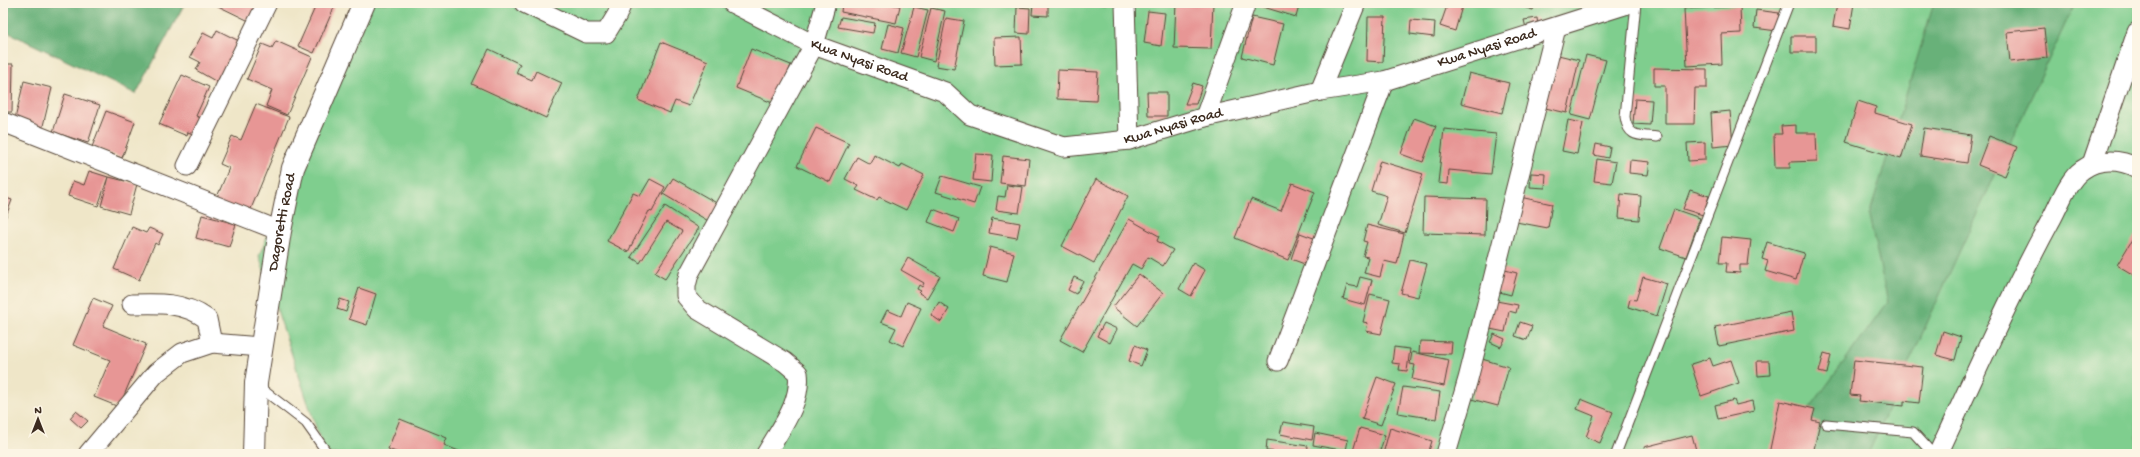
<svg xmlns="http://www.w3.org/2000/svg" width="2140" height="457" font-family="'Gochi Hand',sans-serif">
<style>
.green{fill:#7fce8e;stroke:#5d7c56}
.forest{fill:#67b179;stroke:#516e4c}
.building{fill:#e79695}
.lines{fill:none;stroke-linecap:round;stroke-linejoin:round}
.lane-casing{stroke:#564638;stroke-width:11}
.street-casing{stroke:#564638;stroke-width:21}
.secondary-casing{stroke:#564638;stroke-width:24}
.lane{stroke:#fff;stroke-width:9}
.street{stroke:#fff;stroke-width:19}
.secondary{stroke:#fff;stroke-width:22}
.labels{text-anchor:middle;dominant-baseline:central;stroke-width:3;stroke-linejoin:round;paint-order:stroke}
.street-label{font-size:15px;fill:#3b2a1e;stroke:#fcf5e5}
</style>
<rect width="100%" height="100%" fill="#fcf5e5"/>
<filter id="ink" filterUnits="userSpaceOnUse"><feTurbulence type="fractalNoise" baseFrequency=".025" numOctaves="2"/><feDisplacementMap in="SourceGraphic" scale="8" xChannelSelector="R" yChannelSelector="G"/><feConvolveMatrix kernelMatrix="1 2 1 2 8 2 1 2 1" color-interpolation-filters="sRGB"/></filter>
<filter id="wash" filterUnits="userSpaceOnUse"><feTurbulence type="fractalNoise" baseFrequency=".012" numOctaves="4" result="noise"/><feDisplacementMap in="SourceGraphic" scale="16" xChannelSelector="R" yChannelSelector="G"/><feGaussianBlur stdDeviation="0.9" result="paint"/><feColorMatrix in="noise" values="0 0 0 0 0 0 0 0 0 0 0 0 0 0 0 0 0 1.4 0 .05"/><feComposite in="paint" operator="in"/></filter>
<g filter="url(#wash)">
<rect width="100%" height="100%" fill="#efe6c8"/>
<!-- green -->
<path class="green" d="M365,3H2137V454H325L259,256Z"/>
<!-- forest -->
<path class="forest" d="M3,3H185L136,94L3,30Z
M1934,3H2075L1956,259L1868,454H1776L1888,302L1869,216Z"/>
<g id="blocks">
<!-- building -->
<path class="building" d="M217,3H259L249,21L216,5Z
M317,3H336L314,53L298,46Z
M842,3H884L900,6L896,23L841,12Z
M1033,3H1048V16L1032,15Z
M1094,3H1107V5L1094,4Z
M1176,3H1213L1211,49L1174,48Z
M1261,3H1300L1296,17L1260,6Z
M1448,3H1463L1455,31L1440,26Z
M1517,3H1535L1533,10L1516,5Z
M1837,3H1854L1850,29L1833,26Z
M1740,6L1741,33L1721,34L1722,64L1687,66L1684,9Z
M914,7L928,10L916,57L901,53Z
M1017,7L1030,8L1029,34L1016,33Z
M931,8L945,11L934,61L919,57Z
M1756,10L1779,13L1777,31L1754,28Z
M1148,11L1165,13L1161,46L1144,43Z
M841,17L875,23L873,33L838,27Z
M1252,17L1283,24L1273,65L1242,57Z
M1368,17H1385L1383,62L1367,61Z
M946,18L964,21L954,69L936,66Z
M1537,18L1538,26L1526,28L1524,20Z
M1411,20L1435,22L1434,37L1410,34Z
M888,24L904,28L898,53L882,49Z
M2044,28L2047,58L2010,62L2007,32Z
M217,30L239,41L217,82L196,70L200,62L190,57L203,33L213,38Z
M1791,36H1816V52H1791Z
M1021,37L1022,64L995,65L994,38Z
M276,41L312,57L287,115L266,106L272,90L247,79L262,44L272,48Z
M661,42L708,61L689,106L675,101L670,113L638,100Z
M489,49L520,64L516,73L532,80L536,71L562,83L546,118L472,84Z
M751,49L791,65L775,104L736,88Z
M1554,54L1579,60L1567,113L1541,107Z
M1586,55L1606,60L1590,120L1571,115Z
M3,64H13L12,112H3Z
M1654,68L1707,69V88H1695L1694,124H1665V86H1654Z
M1058,70L1098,72L1096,101L1057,99Z
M1469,73L1509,83L1502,113L1461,103Z
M182,75L209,87L196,116L203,119L195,135L188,132L187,136L159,124Z
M24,81L52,88L42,130L14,123Z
M1193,83L1202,86L1196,104H1185Z
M1147,92H1167V116H1148Z
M65,94L100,105L88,143L53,132Z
M1635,99L1652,100L1650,125L1633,124Z
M1858,101L1876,107L1875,113L1912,124L1901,159L1846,142Z
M256,104L289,117L248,216L215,202L229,168L220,164L232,136L241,140Z
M106,111L135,122L122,158L92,147Z
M1730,111L1733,145L1713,147L1711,113Z
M1414,118L1436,126L1423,162L1401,154Z
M1568,120L1583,123L1577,154L1562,151Z
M1796,125V133H1816L1817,161L1790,162V168H1775L1774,134H1782L1781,126Z
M816,128L849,143L830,182L797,166Z
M1924,128L1971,135L1967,163L1920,156Z
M1444,129L1496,134L1491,174L1449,170L1448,184L1438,183Z
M1989,136L2017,147L2005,176L1978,165Z
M1705,142V160L1688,161L1687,143Z
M1596,144L1610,147L1608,158L1594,155Z
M976,154L993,155L991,182L973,180Z
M874,155L900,168L902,164L924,175L906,210L879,197L877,200L856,190L859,186L845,179L857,157L870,164Z
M1003,156L1029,159L1026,186L1000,183Z
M1597,159L1616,162L1612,183L1594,181Z
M1630,160L1650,162L1648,175L1629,173Z
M1380,161L1423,174L1405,233L1378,225L1387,196L1371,191Z
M89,171L108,177L98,206L68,196L73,181L84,185Z
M1531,173L1546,174L1545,188L1530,187Z
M942,176L980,187L974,204L936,192Z
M109,177L137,184L129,214L101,206Z
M673,178L720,205L710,222L663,194Z
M650,179L665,187L652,212L649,211L628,252L607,241L633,193L640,196Z
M1096,179L1128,196L1094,263L1062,246Z
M1292,183L1315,192L1288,260L1235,238L1251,199L1281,211Z
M1007,185L1023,187L1019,213L996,210L998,196L1005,197Z
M1690,190L1709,196L1703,215L1683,209Z
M1621,194L1641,196L1639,220L1619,218Z
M3,197L12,200L3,224Z
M1424,197L1486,199L1485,235L1423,233Z
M1520,197L1552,204L1548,228L1516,222Z
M665,206L699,228L665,279L655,273L682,231L666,222L640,263L631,257Z
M933,209L959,219L954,232L928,222Z
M1674,209L1700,218L1686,257L1660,248Z
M202,215L236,224L229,247L196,238Z
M992,218L1020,223L1017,238L989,233Z
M1129,219L1159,236L1157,241L1173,250L1163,266L1148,257L1141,269L1132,264L1082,352L1060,340Z
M1367,225L1404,234L1397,264L1384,261L1380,277L1364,273L1368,257L1363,256L1367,242L1363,241Z
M132,227L146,233L149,228L163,234L158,245L155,243L139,280L114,269Z
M2137,232V277L2117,265Z
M1300,233L1319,240L1310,266L1291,259Z
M1722,237L1751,240L1748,265H1740V273L1726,272L1727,263H1719Z
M1767,242L1804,253L1796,280L1765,271L1768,261L1762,259Z
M990,247L1014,253L1007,282L983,276Z
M908,258L940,276L927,298L919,293L921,291L917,289L919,285L922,287L924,283L901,270Z
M1410,260L1427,264L1418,297L1401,293Z
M1193,263L1205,270L1191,296L1179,289Z
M1501,269L1517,273L1511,295L1496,291Z
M1139,274L1163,293L1137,326L1113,307Z
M1074,277L1083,281L1076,294L1068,290Z
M1360,277L1372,280L1365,305L1343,299L1347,285L1357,287Z
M1643,277L1667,284L1657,316L1628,307L1630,299L1636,300Z
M359,288L376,294L367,325L349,319Z
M1370,294L1390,299L1381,334L1366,331L1368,323L1363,322Z
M93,298L112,306L103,326L146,344L119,407L94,397L110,360L73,345Z
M340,299L349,302L346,312L337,309Z
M1491,300L1518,305L1516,313L1509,311L1505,332L1485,328Z
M907,302L921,308L903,346L890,340L896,328L881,322L887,310L901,316Z
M939,302L949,309L941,322L931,315Z
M1791,312L1794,331L1719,346L1715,327Z
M1520,322L1532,326L1527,340L1515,336Z
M1104,323L1117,329L1110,343L1097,336Z
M1943,331L1961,337L1955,360L1936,355Z
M1494,334L1505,339L1501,347L1490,342Z
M1420,341L1452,342L1451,354L1419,353Z
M1135,345L1147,350L1141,366L1129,361Z
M1394,347L1410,349L1407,371L1399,370L1400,364L1392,363Z
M1412,352L1449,360L1444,386L1412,379L1415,365L1410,364Z
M1824,353L1831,355L1827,374L1819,372Z
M1710,358L1713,366L1731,360L1739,383L1701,396L1691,364Z
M1482,359L1509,367L1498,406L1471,399Z
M1854,360L1923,367L1919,403L1904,401V406L1859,401L1860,396L1850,395Z
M1757,361H1769L1770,375L1758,376Z
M1377,377L1396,384L1381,425L1362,419Z
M1403,387L1440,392L1436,419L1398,413Z
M1581,399L1613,412L1600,443L1586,437L1594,416L1577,409Z
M1734,400L1736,405L1752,401L1754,411L1718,419L1715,405Z
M1780,401L1815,409L1812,420L1820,422L1813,454H1769Z
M76,411L88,421L81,428L70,418Z
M400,419L447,438L444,445L466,454H401L388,449Z
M1283,422L1314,427L1312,440L1280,434Z
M1360,428L1385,435L1379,454H1352Z
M1390,428L1432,441L1428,454H1383Z
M1315,433L1348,440L1346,451L1313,445Z
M1692,435L1697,454H1646L1644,447Z
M1267,440L1308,446L1307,454L1266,451Z"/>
</g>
</g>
<g filter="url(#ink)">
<use href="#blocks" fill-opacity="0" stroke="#564638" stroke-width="1"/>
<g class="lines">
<!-- lane casing -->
<g class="lane-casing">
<path id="lane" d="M1636,3L1625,117C1628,138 1639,135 1657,137
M258,386L306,423L328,454
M1826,424L1913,432L1933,454
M1616,454L1789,3"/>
</g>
<!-- street casing -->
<g class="street-casing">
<g id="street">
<path d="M524,3L586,33H606L617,15L622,3"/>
<path id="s1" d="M732,3L814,45L945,92L970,115L1064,147L1129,140L1205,117L1320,91L1384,81L1631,3"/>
<path d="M1125,3L1129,140"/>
<path d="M1320,91L1356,3"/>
<path d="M1205,117L1246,3"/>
<path d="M3,122L280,231"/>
<path d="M2092,164L2137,32"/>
<path d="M187,166L267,3"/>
<path d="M132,304C159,303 184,302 207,319L212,343"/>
<path d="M1278,361L1384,81"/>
<path d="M88,454L156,373L182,353L212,343L261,347"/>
<path d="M766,454C780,429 802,403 798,373L785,362L697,309L686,296V286L689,274L814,45L826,3"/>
<path d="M1446,454L1468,379L1556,28"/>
<path d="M1938,454C1975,375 2010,295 2052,218C2060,203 2068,180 2082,170C2098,158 2120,159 2137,168"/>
</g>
</g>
<!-- secondary casing -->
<g class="secondary-casing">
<g id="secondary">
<path id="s2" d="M254,454L256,383L280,231L293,168L364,3"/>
</g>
</g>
<!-- lane -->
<use href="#lane" class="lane"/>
<!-- street -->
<use href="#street" class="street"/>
<!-- secondary -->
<use href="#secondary" class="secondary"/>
</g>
</g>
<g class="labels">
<!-- street labels -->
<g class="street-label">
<text stroke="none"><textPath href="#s1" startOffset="800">Kwa Nyasi Road</textPath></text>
<text stroke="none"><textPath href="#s1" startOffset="140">Kwa Nyasi Road</textPath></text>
<text stroke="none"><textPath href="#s1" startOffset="476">Kwa Nyasi Road</textPath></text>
<text stroke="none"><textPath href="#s2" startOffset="234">Dagoretti Road</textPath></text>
</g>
</g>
<!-- margin -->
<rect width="2140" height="457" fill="none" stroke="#fcf5e5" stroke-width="16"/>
<!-- north arrow -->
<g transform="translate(38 419)" stroke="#fcf5e5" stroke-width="3" paint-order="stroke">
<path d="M0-3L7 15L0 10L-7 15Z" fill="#3b2a1e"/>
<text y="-6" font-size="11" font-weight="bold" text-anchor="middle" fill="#3b2a1e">N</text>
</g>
</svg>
